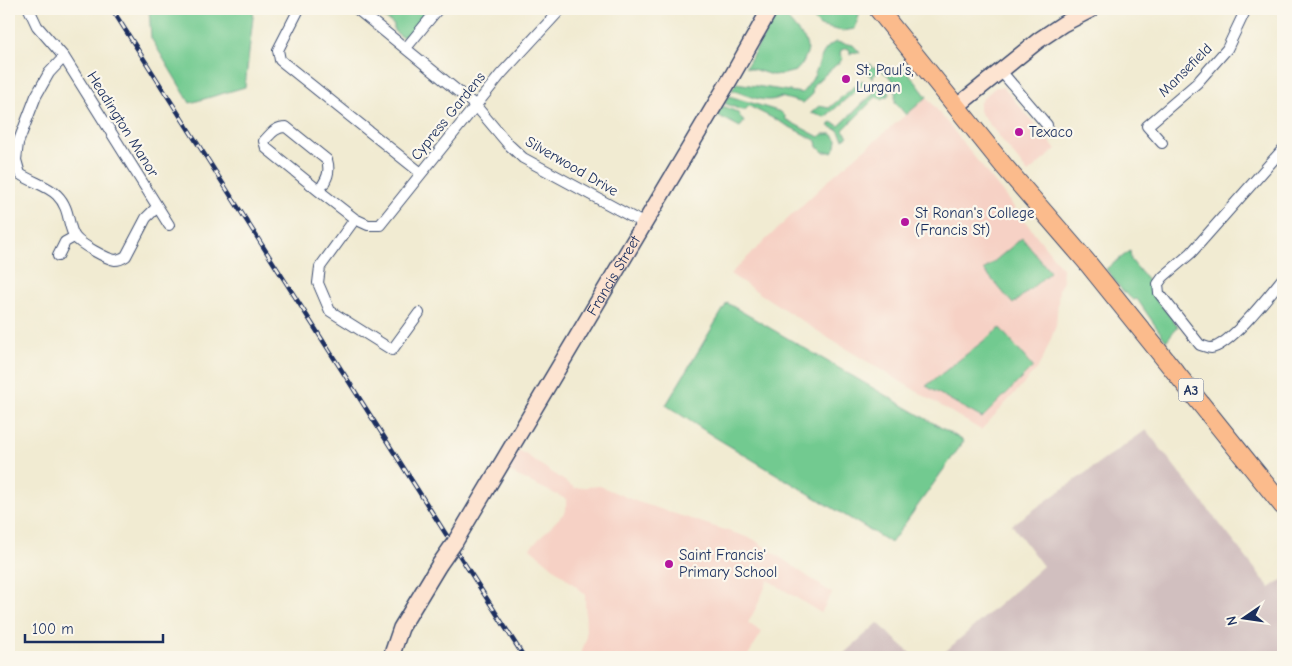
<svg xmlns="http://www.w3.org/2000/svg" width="1292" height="666" font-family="'Comic Neue',sans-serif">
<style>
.built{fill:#f6d1c5}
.industrial{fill:#d1bfbf}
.green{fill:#72ca90;stroke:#467c77}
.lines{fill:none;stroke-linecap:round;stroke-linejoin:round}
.minor-casing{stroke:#3b4b6f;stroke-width:12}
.secondary-casing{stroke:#3b4b6f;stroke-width:18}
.trunk-casing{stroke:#3b4b6f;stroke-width:20}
.minor{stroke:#fff;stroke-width:10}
.secondary{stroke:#fde4d1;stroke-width:15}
.trunk{stroke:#fbbb8c;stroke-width:18}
.rail-casing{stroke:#1b2f5e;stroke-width:4.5}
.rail{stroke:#fbf7ec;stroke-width:2.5;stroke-dasharray:8;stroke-linecap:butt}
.secondary-bridge-casing{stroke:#3b4b6f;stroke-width:18;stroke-linecap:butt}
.secondary-bridge{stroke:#fde4d1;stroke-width:15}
.poi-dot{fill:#b5179e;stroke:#fbf7ec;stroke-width:2}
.labels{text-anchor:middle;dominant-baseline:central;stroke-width:4.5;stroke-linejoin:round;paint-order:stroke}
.shield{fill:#fbf7ec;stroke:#5e6b89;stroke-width:1}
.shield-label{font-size:14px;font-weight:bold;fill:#1b2f5e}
.poi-label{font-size:15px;fill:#1b2f5e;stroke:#fbf7ec;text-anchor:start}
.street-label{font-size:15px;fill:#1b2f5e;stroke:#fbf7ec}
</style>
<rect width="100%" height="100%" fill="#fbf7ec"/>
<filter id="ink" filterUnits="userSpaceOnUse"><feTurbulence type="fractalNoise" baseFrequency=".02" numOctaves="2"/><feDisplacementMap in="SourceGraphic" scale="10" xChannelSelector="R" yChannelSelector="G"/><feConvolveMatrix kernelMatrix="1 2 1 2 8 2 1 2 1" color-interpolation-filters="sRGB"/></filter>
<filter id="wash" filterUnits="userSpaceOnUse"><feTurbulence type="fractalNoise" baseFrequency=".0096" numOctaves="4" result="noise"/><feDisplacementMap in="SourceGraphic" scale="20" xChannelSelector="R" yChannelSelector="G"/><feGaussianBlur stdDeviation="1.12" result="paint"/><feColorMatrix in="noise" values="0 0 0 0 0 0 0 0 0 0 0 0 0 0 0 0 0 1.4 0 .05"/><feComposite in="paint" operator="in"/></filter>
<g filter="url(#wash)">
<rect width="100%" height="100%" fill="#f1ebd2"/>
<!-- built -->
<path class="built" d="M996,87H1003L1056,149L1028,173L979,111V104L984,97Z
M927,97L1062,268L1063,282L1059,288L1056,326L1044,356L1037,369L981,430L833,341L730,274L834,175Z
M519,450L575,488L600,486L635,501L753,539L832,593L821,613L768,580L758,604L748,623L762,632L747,657H580L586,639L585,594L530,548L566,511V499L507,471Z"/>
<!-- industrial -->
<path class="industrial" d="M1146,430L1270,588L1283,579V657H939L1043,566L1012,525Z
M878,623L914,657H841L842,655Z"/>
<!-- green -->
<path class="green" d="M149,9H254L245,87L190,103L151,38Z
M373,9H431L410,34L402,37L394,31V25Z
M779,9L805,40L808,50L803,63L796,71L784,74L772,75L746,67Z
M805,9H857L860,12L855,29L842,31L820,26Z
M836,42L853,45L860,53L853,52L850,54V51L848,48L841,50L840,54L843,59L813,85L812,95L803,103L781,97C766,105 747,95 732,90L736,83L802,93C806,88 811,82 814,76C820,63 821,48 836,42Z
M869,63L872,67H879V72L875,74L872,79L869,74L865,73L869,69Z
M883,67L905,68L927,97L906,115L895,102C896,89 895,79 883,72Z
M862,80L865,83L825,117L811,113L819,106L829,108Z
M882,83L889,87V95L882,99L876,97L843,130L848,136L843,139L838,130L829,126L832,122L839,126L873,94L875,86Z
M729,96L781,112L785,116V119L819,137L823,134H832L837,140L836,147L832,152H823L818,147L817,141L749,106L745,110H741L724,103Z
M723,106L737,112L744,122L740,127L717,115Z
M1022,238L1050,272L1013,304L984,270Z
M1130,251L1131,260L1149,282L1151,293L1178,326L1166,341L1137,299L1133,300L1121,289L1106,269Z
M727,303L964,441L891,543L713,436L666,405Z
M1000,328L1033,367L982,418L926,386Z"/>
</g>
<g filter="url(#ink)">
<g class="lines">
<!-- minor casing -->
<g class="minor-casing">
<path id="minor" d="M29,9L37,26L64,57L169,225
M299,9L278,50L280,60L421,173
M357,9L476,106L508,144L523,158L643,223
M406,48L438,9
M64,57L49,73L36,96L18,143L16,160L20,174C32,182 48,186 57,195C71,209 67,226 75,237C80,244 107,259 115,260C119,260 123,258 126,256L146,218L157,207
M1000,70L1047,125
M1162,143L1147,126L1197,83L1227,49L1246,9
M1283,149L1191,253L1163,277L1158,284L1159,293L1200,345C1204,346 1208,348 1211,348C1230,346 1270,294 1283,278
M319,191C326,180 331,173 327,160L286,127C275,127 271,134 264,141L266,148L319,191L355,219L368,225H380L501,74L561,9
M355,219L320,267L318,283L330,311L392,350L419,313
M58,256L65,242L74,237"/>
</g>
<!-- secondary casing -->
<g class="secondary-casing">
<g id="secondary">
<path d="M956,107L1039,40L1063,24L1092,9"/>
<path id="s1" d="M455,542L732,76L770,9"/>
<path d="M391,657L401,628L439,565"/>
</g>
</g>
<!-- trunk casing -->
<g class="trunk-casing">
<path id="trunk" d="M878,9L1004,166L1086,261L1283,506"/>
</g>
<!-- minor -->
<use href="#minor" class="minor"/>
<!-- secondary -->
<use href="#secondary" class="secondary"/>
<!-- trunk -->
<use href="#trunk" class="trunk"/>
<!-- rail casing -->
<g class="rail-casing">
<path id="rail" d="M112,9L524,657"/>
</g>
<!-- rail -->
<use href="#rail" class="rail"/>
<!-- secondary-bridge casing -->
<g class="secondary-bridge-casing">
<path id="secondary-bridge" d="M439,565L455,542"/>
</g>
<!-- secondary-bridge -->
<use href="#secondary-bridge" class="secondary-bridge"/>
</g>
</g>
<!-- markers -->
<g class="poi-dot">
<circle cx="846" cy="79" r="5"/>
<circle cx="1019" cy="132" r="5"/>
<circle cx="905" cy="222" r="5"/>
<circle cx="669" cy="564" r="5"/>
</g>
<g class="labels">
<!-- shield labels -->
<rect class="shield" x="1178.5" y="378.5" width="25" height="23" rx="4"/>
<g class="shield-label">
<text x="1191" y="390">A3</text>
</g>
<!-- poi labels -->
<g class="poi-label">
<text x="856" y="70">St. Paul’s,<tspan x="856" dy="17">Lurgan</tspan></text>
<text x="1029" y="132">Texaco</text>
<text x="915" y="213">St Ronan's College<tspan x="915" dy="17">(Francis St)</tspan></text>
<text x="679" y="555">Saint Francis'<tspan x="679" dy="17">Primary School</tspan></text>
</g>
<!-- street labels -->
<g class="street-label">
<text transform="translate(1185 70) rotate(-45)">Mansefield</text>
<text transform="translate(448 116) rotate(-51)">Cypress Gardens</text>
<text transform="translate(123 124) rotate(58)">Headington Manor</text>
<text transform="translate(572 166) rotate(30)">Silverwood Drive</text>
<text stroke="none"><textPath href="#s1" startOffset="310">Francis Street</textPath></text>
</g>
</g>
<!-- margin -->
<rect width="1292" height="666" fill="none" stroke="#fbf7ec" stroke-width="30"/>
<!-- north arrow -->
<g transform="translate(1244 618) rotate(257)" stroke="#fbf7ec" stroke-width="4" paint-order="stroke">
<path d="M0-4L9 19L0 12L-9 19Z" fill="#1b2f5e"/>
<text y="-8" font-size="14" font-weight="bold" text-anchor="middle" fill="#1b2f5e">N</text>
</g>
<!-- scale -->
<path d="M25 634v8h138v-8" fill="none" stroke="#1b2f5e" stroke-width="2.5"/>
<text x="32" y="634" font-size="15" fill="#1b2f5e" stroke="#fbf7ec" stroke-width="4" paint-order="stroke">100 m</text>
</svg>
